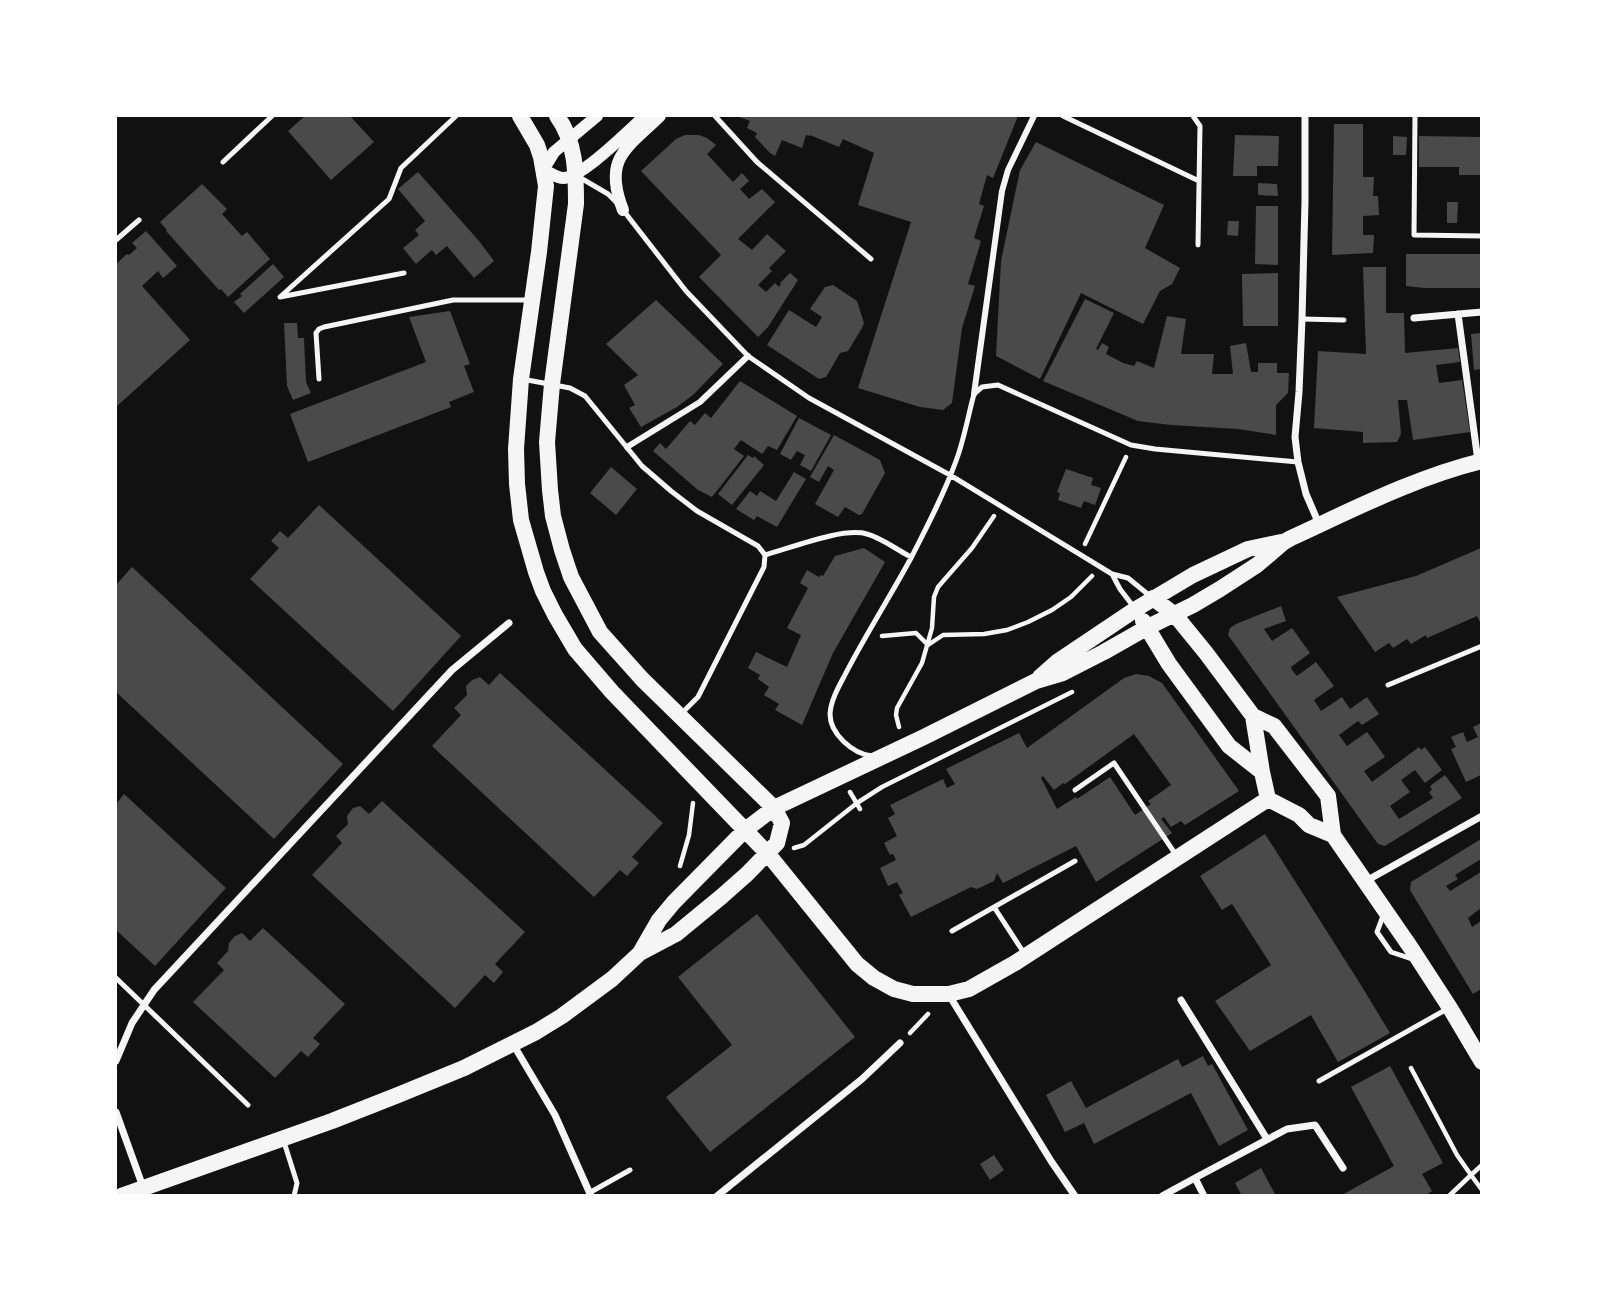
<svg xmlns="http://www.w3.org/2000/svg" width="1597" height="1311" font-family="Cabin,sans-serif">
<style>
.building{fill:#4a4a4a;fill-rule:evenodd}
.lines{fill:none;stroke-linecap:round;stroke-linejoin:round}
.path{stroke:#f5f5f5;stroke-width:4.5}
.service{stroke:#f5f5f5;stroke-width:5}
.pedestrian{stroke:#f5f5f5;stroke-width:6}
.minor{stroke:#f5f5f5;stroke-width:7}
.tertiary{stroke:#f5f5f5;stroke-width:12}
.primary{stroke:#f5f5f5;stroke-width:16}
</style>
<rect width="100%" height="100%" fill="#111"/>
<!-- building -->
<path class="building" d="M305,116H350L374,142L331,180L288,131Z
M737,116H1018L993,178L987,175L979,204L984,206L974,238L981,241L968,284L975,286L962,328L952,403L943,410L920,407L858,388L911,222L858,205L874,153L843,139L839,147L810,135V136L806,135L802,148L782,140L775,156L770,153L755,137L757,133L747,128L750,121Z
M1334,124H1363V177H1374L1373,196H1378L1379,215L1363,216V235H1374L1373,253L1332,255Z
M685,135H699L707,138L716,145L707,154L733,182L742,173L749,181L740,189L749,199L762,189L775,202L738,239L752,250L767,234L786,251L769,268L772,271L758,285L766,292L775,283L779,287L781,284L780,283L790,273L798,280L768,327L758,337L699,277L721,255L641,171L676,139Z
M1235,135L1279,136L1278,166H1257V176H1233Z
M1393,136L1407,137L1406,155H1393Z
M1419,136L1481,137V175H1459V167H1419Z
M1036,142L1164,205L1145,248L1180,268L1172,284L1160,291L1143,324L1081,293L1040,379L996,356L1001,261L1020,170Z
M418,172L479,241L494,261L474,278L447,246L436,255L432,250L416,264L403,248L419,235L415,230L425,221L398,189Z
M1258,183L1277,184L1278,196L1258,195Z
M202,184L227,209L222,214L242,236L247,232L270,259L228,297L221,289L219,290L166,231L167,230L160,222Z
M1447,202H1458L1457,223H1447Z
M1256,206H1278V265L1255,264Z
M1228,221H1239L1238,236L1227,235Z
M146,231L177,266L163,278L158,271L142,286L190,340L116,407V264L127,254L129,255L137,248L132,243Z
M1406,254H1481V288H1424L1406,286Z
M273,264L284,277L244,313L234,302L242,296L240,294Z
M1363,267H1386V313H1404L1405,353L1458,348L1460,362L1436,365L1439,383L1462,380L1470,432L1413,440L1407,400H1398L1401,434L1397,442L1363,443V432L1314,428L1318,351L1366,354Z
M1278,273V326H1243L1242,274Z
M833,285L857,301L864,323L862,328L848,351L840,353L826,377L819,379L767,345L789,310L816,327L822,317L810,309L825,287Z
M1085,299L1114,313L1096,349L1098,350L1102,343L1109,347L1106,354L1123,363L1134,366L1137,361L1154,368L1167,316L1186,319L1181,354H1214L1212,374H1233L1230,346L1246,343L1251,372H1258V363H1277V373H1289L1288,393L1276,405V435L1238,429L1171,425L1138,421L1043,381Z
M656,300L723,364L694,394L677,407L641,427L629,408L635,405L624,385L638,375L606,344Z
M450,311L470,364L464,366L474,392L449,402L451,407L308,462L290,414L426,362L409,317Z
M284,323H297L298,338H304L306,382L311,393L293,400L287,386Z
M1481,333V369L1474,370L1471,334Z
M740,381L797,416L777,450L768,446L762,454L741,440L734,449L744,456L712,497L698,490L653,451L660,443L666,449L690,421L695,425L705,413L711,418Z
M799,418L831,435L811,471L800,465L805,455L797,451L791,460L780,454Z
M834,435L880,460L885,473L862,514L859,515L845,507L838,517L815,504L834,470L828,466L819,482L810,477Z
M748,455L753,458L754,456L764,465L732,505L718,494Z
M611,467L637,489L616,515L590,493Z
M1066,469L1093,478L1091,485L1101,488L1095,505L1084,501L1081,508L1058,500L1060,493L1057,492Z
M794,472L806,479L777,527L757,516L754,520L736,509L750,491L757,496L760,491L776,501Z
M319,505L461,636L393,711L250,579L279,548L271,541L280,531L288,538Z
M864,548L885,562L833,653L802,725L775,710L779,704L764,695L769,687L758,679L760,675L748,668L756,652L787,667L801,635L787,628L808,588L800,583L807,570L819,577L821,575L823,576L835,556Z
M1481,548V624L1477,616L1427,638L1426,635L1411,644L1407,639L1393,648L1389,643L1375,652L1337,597L1416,576Z
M132,567L343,764L274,839L116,692V585Z
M1281,606L1286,621L1264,629L1272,641L1292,628L1310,653L1291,667L1292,670L1297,676L1316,662L1334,686L1314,700L1321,711L1342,697L1350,709L1367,697L1379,714L1362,725L1358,721L1339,735L1347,746L1367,732L1376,744L1385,757L1364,771L1372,782L1419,747L1421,750L1425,747L1442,770L1425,783L1415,770L1401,780L1410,792L1390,806L1399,819L1433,798L1429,792L1432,790L1430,786L1445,775L1462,798L1385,846L1378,844L1228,635L1230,628L1236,624Z
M500,673L663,823L632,857L639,863L627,876L620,870L594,897L432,746L461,715L454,708L467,695L466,686L472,680L480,677L489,685Z
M1136,674L1149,676L1162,683L1239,791L1185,825L1181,821L1171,827L1164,817L1161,819L1172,833L1096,882L1076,846L1003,883L997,873L994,881L977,889L971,887L911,917L899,895L903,893L897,882L888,886L880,868L896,860L893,854L890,855L884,843L897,836L888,818L895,814L890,805L943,779L947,788L955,784L946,769L1019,733L1027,748L1124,678ZM1134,734L1171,785L1148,801L1151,804L1135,815L1110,777L1077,799L1076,797L1057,809L1041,778L1043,776L1054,790L1063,783L1065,784Z
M1481,723V775L1466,782L1451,749L1456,747L1451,737L1463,732L1467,742L1478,737L1473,727Z
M124,794L226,888L155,966L116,930V804Z
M382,801L525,932L495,964L503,972L494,983L485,975L455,1008L312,875L342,843L336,836L348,824L347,816L353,808L360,806L369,814Z
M1265,834L1359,982L1390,1033L1338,1062L1311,1015L1250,1051L1215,1001L1271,965L1232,904L1222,910L1200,876Z
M1481,839V859L1455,875L1458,879L1446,886L1450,891L1481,872V908L1468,918L1472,927L1481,921V989L1473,994L1410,890L1411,882Z
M757,914L855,1037L710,1152L666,1097L732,1045L678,977Z
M263,928L345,1004L313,1038L320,1044L308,1057L301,1051L275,1078L193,1002L224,970L217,963L228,951L229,943L235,936L242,933L250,941Z
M1203,1056L1208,1066L1212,1064L1248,1130L1219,1146L1191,1093L1094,1144L1084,1123L1065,1132L1046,1095L1071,1081L1086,1108L1178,1059L1182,1067Z
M1390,1066L1443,1163L1422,1174L1432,1191L1425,1196H1340L1394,1166L1351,1087Z
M994,1155L1004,1170L990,1180L980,1164Z
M1261,1168L1276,1196H1242L1235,1183Z"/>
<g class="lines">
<!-- path -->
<path class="path" d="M1085,544L1126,457
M882,636L916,633L928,645L943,635L984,634L1007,630L1028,622L1052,610L1071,597L1092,576
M899,727L896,715L897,708L922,663L932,628L934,597L938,587L972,548L994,516
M850,792L860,809
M794,848L804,845L857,803L882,787L1072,692
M680,866L689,835L693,803
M910,1033L928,1014
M1411,1068L1457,1155L1471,1175L1449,1196
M1482,1165L1471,1175L1482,1190"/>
<!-- service -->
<path class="service" d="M715,116L757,162L871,259
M1063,116L1199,181
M1193,116L1200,126L1198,245
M1415,116L1414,235L1482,236
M223,162L272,116
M579,177L608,194L617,203
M623,210L686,291L748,356L809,398L950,475L1112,574L1128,578L1150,596
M116,240L139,220
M404,273L280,297L389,199L401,168L456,116
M1302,319L1344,320
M319,379L316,333L319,329L324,327L453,300H531
M522,379L570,388L585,396L642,466L671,491L697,511L758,546L765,555L764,567L698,697L681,714
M765,555C791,548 843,527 867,534C882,538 897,550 911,557
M1112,574L1120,589L1133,606
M1388,685L1482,646
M872,756C853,754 830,734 830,714C831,698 841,683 848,669C868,631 891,595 911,558C927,527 944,494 956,461C964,440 968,416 974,394L982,387L998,385L1131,445L1155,449L1298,462
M1075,790L1114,763L1176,855
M994,907L1024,953
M1383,916L1377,932L1391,952L1412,959
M952,931L1075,861
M116,978L248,1105
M1319,1081L1447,1009
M284,1142L297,1183L294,1196
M589,1193L630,1170"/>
<!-- pedestrian -->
<path class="pedestrian" d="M974,394L1002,191L1008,170L1034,116
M627,447L700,402L748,356"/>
<!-- minor -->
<path class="minor" d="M1305,116V201L1302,319L1299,392L1295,437L1298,462L1306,494L1319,524
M1458,314L1478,461
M1414,318L1482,312
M1366,881L1482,816
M949,995L1051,1161L1075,1196
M1181,1000L1267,1139
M513,1044L555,1115L591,1196
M116,1061L132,1023L154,990L452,670L509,623
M116,1112L143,1187
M1195,1178L1287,1129L1315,1125L1343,1168
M717,1196L862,1079L900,1043
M1162,1196L1195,1178L1204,1196"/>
<!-- tertiary -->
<path class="tertiary" d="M597,116L554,152L543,170C549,172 557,178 563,178C582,178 629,130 645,116
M623,210C603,158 626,149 660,116"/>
<!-- primary -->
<path class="primary" d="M520,116L537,145L541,157L546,186L539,252L521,379L516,449L517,484L521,520L536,572L543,591L555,615L575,649L612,692L768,854L857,964L874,978L894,989L913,994H949L969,989L1015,963L1268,799
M1153,598L1175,615L1206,653L1253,716L1262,772L1268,799
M1143,621L1169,664L1229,746L1262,772
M1040,677L1057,662L1136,609L1193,575L1248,549L1281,542
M1253,716L1274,726L1328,796L1333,835L1411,948L1450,1008L1482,1062
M1268,799L1299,815L1309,825L1333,835
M640,953L659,920L674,902L745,830L774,808L924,737L1036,681L1063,673L1104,652L1148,627L1193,605L1220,589L1257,565L1284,542L1291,538C1352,510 1416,477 1482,461
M121,1196L332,1121L398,1095L464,1068L536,1032L562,1016L612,979L640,953L676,934L721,897L747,874L777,843L782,823L774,808L642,679L600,632L571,577L562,550L553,516L550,490L547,442L552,384L576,204C576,173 576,142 557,116"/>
</g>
<!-- border -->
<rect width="1597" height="1311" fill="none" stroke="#ffffff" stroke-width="234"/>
</svg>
